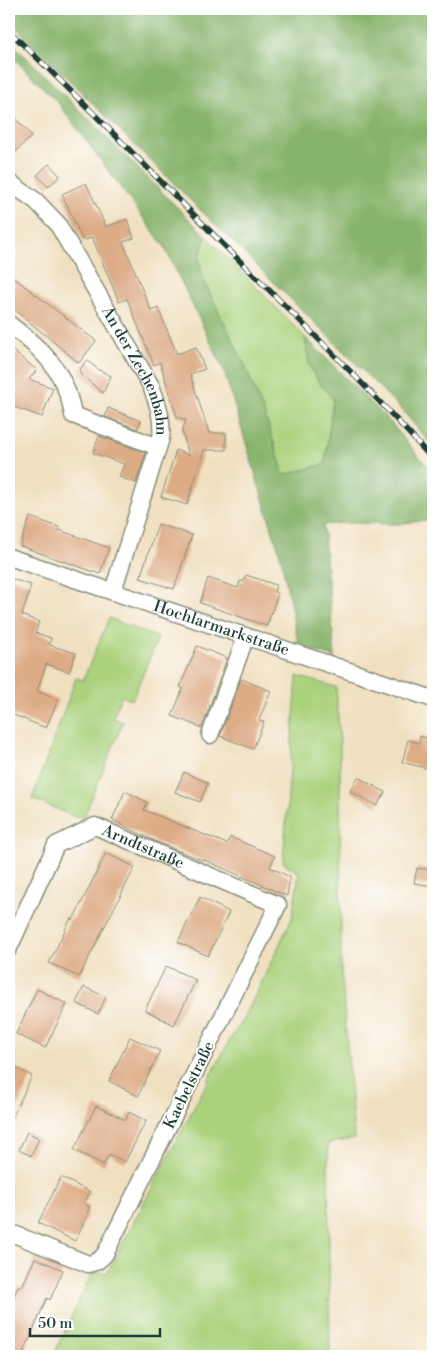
<svg xmlns="http://www.w3.org/2000/svg" width="442" height="1365" font-family="'Libre Bodoni',serif">
<style>
.green{fill:#aad27d;stroke:#648858}
.forest{fill:#87b46c;stroke:#537850}
.building{fill:#ddab85}
.lines{fill:none;stroke-linecap:round;stroke-linejoin:round}
.street-casing{stroke:#888e7a;stroke-width:19}
.street{stroke:#fff;stroke-width:16}
.rail-casing{stroke:#1f3d34;stroke-width:5.5}
.rail{stroke:#fff;stroke-width:4;stroke-dasharray:11;stroke-linecap:butt}
.labels{text-anchor:middle;dominant-baseline:central;stroke-width:4;stroke-linejoin:round;paint-order:stroke}
.street-label{font-size:16px;fill:#1f3d34;stroke:#fff}
</style>
<rect width="100%" height="100%" fill="#fff"/>
<filter id="ink" filterUnits="userSpaceOnUse"><feTurbulence type="fractalNoise" baseFrequency=".02" numOctaves="2"/><feDisplacementMap in="SourceGraphic" scale="10" xChannelSelector="R" yChannelSelector="G"/><feConvolveMatrix kernelMatrix="1 2 1 2 8 2 1 2 1" color-interpolation-filters="sRGB"/></filter>
<filter id="wash" filterUnits="userSpaceOnUse"><feTurbulence type="fractalNoise" baseFrequency=".0096" numOctaves="4" result="noise"/><feDisplacementMap in="SourceGraphic" scale="20" xChannelSelector="R" yChannelSelector="G"/><feGaussianBlur stdDeviation="1.12" result="paint"/><feColorMatrix in="noise" values="0 0 0 0 0 0 0 0 0 0 0 0 0 0 0 0 0 1.4 0 .05"/><feComposite in="paint" operator="in"/></filter>
<g filter="url(#wash)">
<rect width="100%" height="100%" fill="#f0e0c0"/>
<!-- green -->
<path class="green" d="M206,236L305,337L309,365L319,383L333,399L325,464L284,475L266,418L203,279L199,258Z
M109,618L158,638L132,700L121,696L113,718L123,722L84,817L80,819L32,799L76,678L83,680Z
M297,676L336,687L340,745L341,967L354,1139L328,1143L330,1356H53L92,1273H107L230,1039L243,1021L292,918L299,873L283,862Z"/>
<!-- forest -->
<path class="forest" d="M9,9H433V447L403,411L313,321L9,21Z
M9,40L206,236L199,258L203,279L244,363L266,418L284,475L325,464L333,399L319,383L309,365L305,337L390,422L433,473V519L398,524L344,523L323,525L335,657L299,647L281,558L223,368L164,246L59,104L9,53Z"/>
<g id="blocks">
<!-- building -->
<path class="building" d="M9,111L32,136L9,158Z
M49,164L60,176L48,187L37,175Z
M86,183L106,227L127,219L134,238L123,242L151,311L158,308L177,354L196,347L205,369L190,374L209,433H226V450H204L187,505L161,497L176,450L189,455L182,431L186,420L177,417L160,362L154,365L127,299L119,302L92,237L83,241L62,194Z
M9,274L96,341L79,363L9,305Z
M9,348L37,370L29,379L53,388L42,417L9,405Z
M87,360L99,370L111,376L103,393L80,374V369Z
M108,408L141,421L137,429L105,417Z
M99,436L146,453L136,483L119,477L124,464L93,453Z
M30,517L59,527V530L109,548L100,574L20,546Z
M158,524L192,535L174,589L140,578Z
M246,575L276,585L274,592L278,593L267,626L200,603L208,578L238,588L240,581L243,582Z
M9,578L31,585L22,615L39,622L35,633L51,638L49,645L76,653L69,672L46,664L37,691L58,700L46,728L9,713Z
M197,646L227,658L202,728L172,716L183,688L180,687Z
M241,679L271,691L259,720L264,722L253,749L220,736Z
M420,736L433,740V770L402,762L408,740L419,743Z
M184,772L208,783L200,802L175,792Z
M358,777L385,792L377,806L350,791Z
M125,791L147,802L144,810L227,844L230,837L275,856L270,867L290,877L287,896L202,859V860L157,842L112,820Z
M106,853L135,867L79,977L49,963L71,918L73,920Z
M417,868L433,870V886L414,883Z
M200,897L229,912L208,956L178,942Z
M166,966L196,980L174,1025L145,1010Z
M84,987L106,997L98,1014L76,1003Z
M37,989L67,1004L45,1048L16,1034Z
M130,1037L160,1051L138,1096L109,1081Z
M9,1064L32,1076L9,1124Z
M96,1106L126,1120L129,1112L146,1121L125,1162L109,1154L104,1165L74,1150Z
M27,1132L39,1138L31,1156L19,1150Z
M61,1177L90,1192L84,1204L90,1207L87,1211L89,1212L75,1241L38,1223Z
M35,1258L63,1270L50,1300L47,1298L22,1356L9,1351V1309L18,1286L22,1287Z"/>
</g>
</g>
<g filter="url(#ink)">
<use href="#blocks" fill-opacity="0" stroke="#888e7a" stroke-width="1"/>
<g class="lines">
<!-- street casing -->
<g class="street-casing">
<g id="street">
<path id="s1" d="M9,182L36,201L57,223L151,386C158,404 163,419 161,438L113,591"/>
<path d="M9,324C43,350 66,371 73,415L158,447"/>
<path id="s2" d="M9,557L433,699"/>
<path d="M210,735L246,636"/>
<path id="s3" d="M9,948L56,845L95,826L278,905L105,1254C100,1260 96,1263 88,1264L9,1232"/>
</g>
</g>
<!-- street -->
<use href="#street" class="street"/>
<!-- rail casing -->
<g class="rail-casing">
<path id="rail" d="M9,31C76,94 139,160 204,225C281,303 361,378 433,460"/>
</g>
<!-- rail -->
<use href="#rail" class="rail"/>
</g>
</g>
<g class="labels">
<!-- street labels -->
<g class="street-label">
<text stroke="none"><textPath href="#s1" startOffset="232">An der Zechenbahn</textPath></text>
<text stroke="none"><textPath href="#s2" startOffset="224">Hochlarmarkstraße</textPath></text>
<text stroke="none"><textPath href="#s3" startOffset="209">Arndtstraße</textPath></text>
<text transform="translate(189 1085) rotate(-64)">Kaebelstraße</text>
</g>
</g>
<!-- margin -->
<rect width="442" height="1365" fill="none" stroke="#fff" stroke-width="30"/>
<!-- scale -->
<path d="M30 1328v8h130v-8" fill="none" stroke="#1f3d34" stroke-width="2.5"/>
<text x="38" y="1328" font-size="15" fill="#1f3d34" stroke="#ffffff" stroke-width="4" paint-order="stroke">50 m</text>
</svg>
